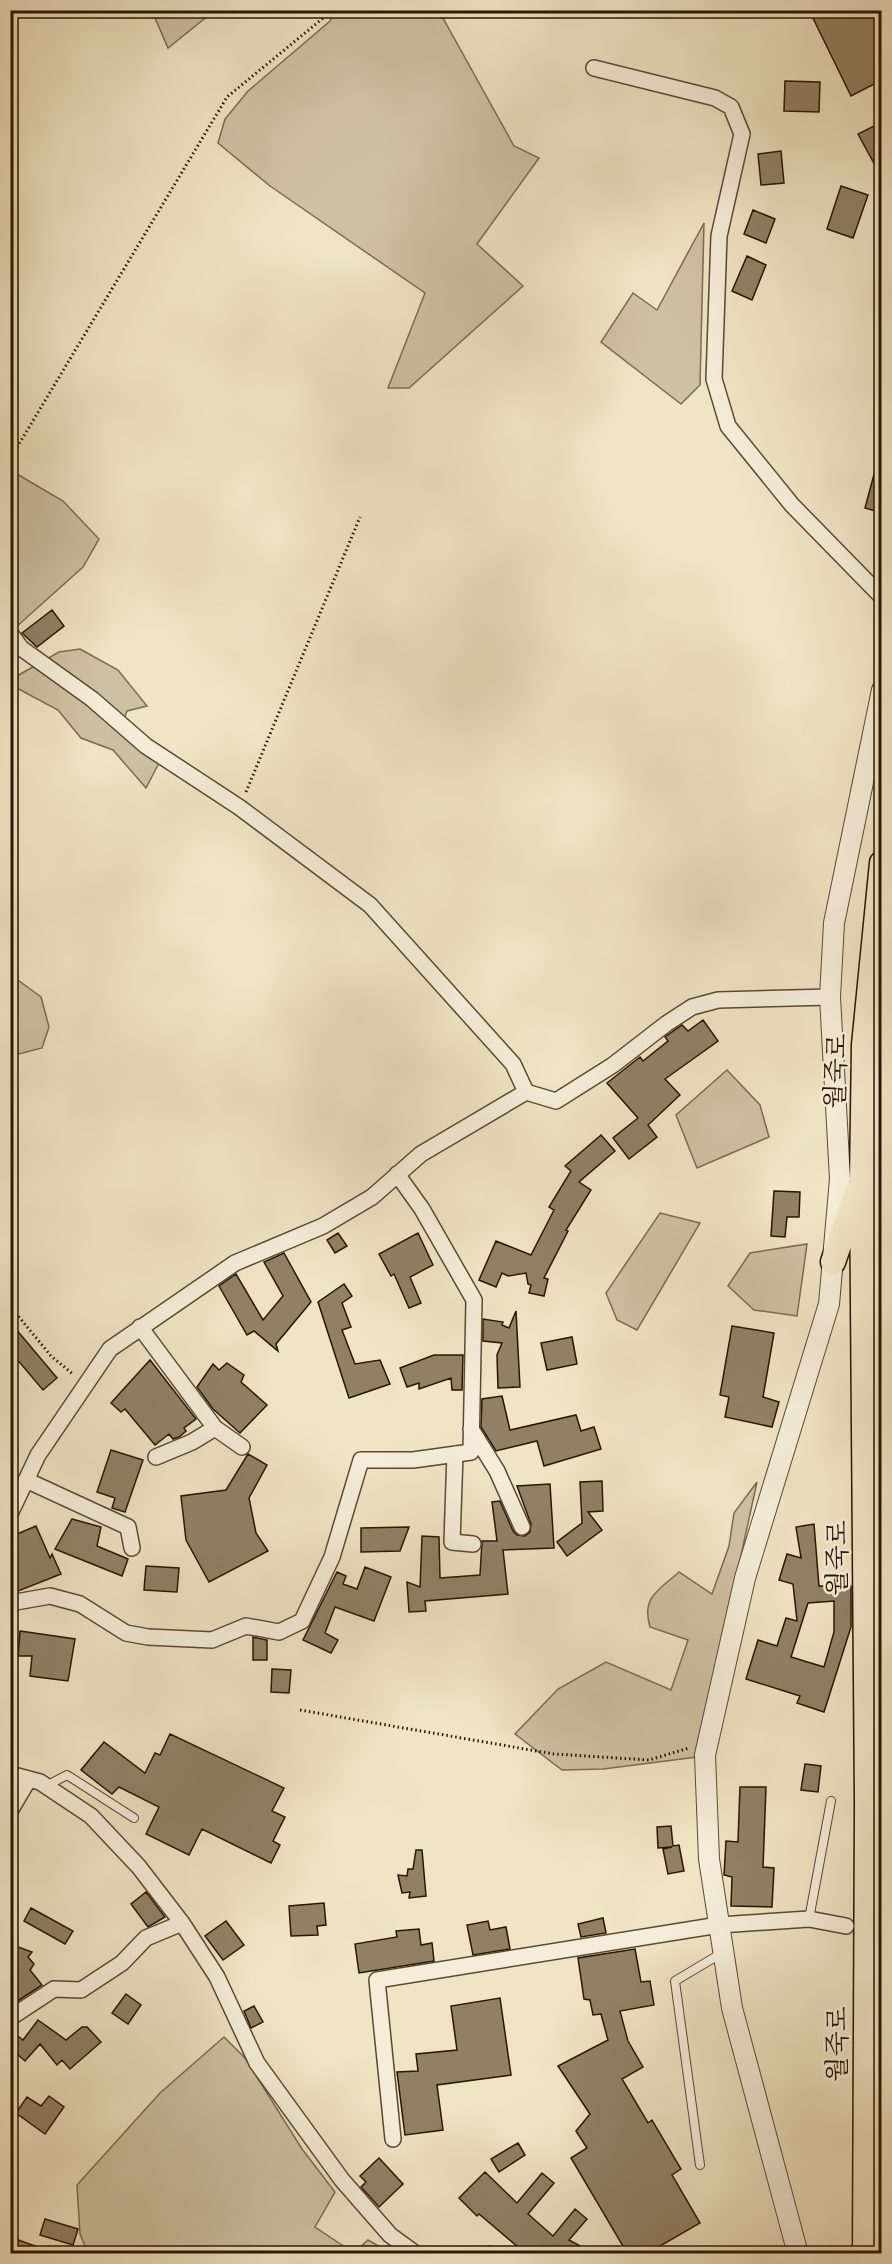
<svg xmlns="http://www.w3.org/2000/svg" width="892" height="2264" font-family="Cardo,'Noto Serif KR',serif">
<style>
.green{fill:#cec1a3;stroke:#7c6b52;stroke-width:1.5}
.building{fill:#908166;stroke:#2a1501;stroke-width:1.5;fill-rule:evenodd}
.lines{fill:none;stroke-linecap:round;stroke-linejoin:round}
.service-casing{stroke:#5b4932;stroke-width:10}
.minor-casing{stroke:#5b4932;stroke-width:18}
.tertiary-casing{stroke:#5b4932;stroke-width:22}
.primary-casing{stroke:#2a1501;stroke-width:27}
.path{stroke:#2a1501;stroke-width:3;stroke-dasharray:1.5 3;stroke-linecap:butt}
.service{stroke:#f5edd9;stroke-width:8}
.minor{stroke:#f5edd9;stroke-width:15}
.tertiary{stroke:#f5edd9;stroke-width:20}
.primary{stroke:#efe4c4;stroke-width:24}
.labels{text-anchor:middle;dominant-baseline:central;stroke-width:5;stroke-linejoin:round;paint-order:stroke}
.street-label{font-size:26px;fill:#2a1501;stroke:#f5edd9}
</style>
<rect width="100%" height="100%" fill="#efe4c4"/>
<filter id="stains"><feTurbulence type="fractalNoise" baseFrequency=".00333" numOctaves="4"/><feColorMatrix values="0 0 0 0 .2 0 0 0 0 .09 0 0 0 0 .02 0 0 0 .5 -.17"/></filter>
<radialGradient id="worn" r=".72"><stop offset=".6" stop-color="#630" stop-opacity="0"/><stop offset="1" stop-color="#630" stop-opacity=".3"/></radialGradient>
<!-- green -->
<path class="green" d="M152,11H214L168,48Z
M335,11H439L514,146L539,158L477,244L523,286L409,388H388L425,293L270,186L218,143L225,119L248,91L330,21Z
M704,223L700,385L681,404L601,342L633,293L657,310Z
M17,474L63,501L99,539L83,567L15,628L10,621V484Z
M80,649L118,670L147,706L127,711L120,730L159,763L146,788L113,750L81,738L58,710L11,685L10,680L59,652Z
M11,975L41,997L49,1027L42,1048L11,1056Z
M727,1070L760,1105L769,1137L697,1168L676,1115Z
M660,1213L700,1223L637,1330L617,1320L606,1293Z
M807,1244L797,1316L754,1310L728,1286L750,1253Z
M757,1482L697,1757L603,1769L562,1770L515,1734L558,1689L606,1662L671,1690L688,1640L650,1627C641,1597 659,1590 679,1572L712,1594L729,1546L734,1513Z
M224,2037L245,2058L302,2149L335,2192L315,2227L354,2253L368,2240L391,2253H88L80,2234L77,2185L160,2093Z"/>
<!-- building -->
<path class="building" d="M809,10H882V80L851,96Z
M785,81L820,82L819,112L784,111Z
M882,122V178L858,134Z
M781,151L784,183L761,185L758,154Z
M841,186L868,195L853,238L827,229Z
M753,210L775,219L766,243L744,234Z
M747,256L766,265L752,300L732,291Z
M877,463L882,464V513L865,508Z
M52,610L64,626L37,647L22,633Z
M703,1020L718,1041L665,1079L680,1095L648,1125L657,1137L629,1159L613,1138L638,1118L607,1083L640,1057L643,1061L668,1041L665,1037L682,1025L688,1031Z
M601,1135L615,1151L579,1182L591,1190L566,1230L568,1231L544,1278L548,1279L544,1296L529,1293L531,1285L528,1284L526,1273L508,1276L502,1273L496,1287L479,1280L496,1241L531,1255L554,1210L549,1207L571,1171L565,1166Z
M774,1191L800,1192L799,1217H787L785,1237L771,1236Z
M338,1233L347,1246L335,1253L327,1240Z
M418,1233L433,1265L410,1277L421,1303L409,1308L394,1274L391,1276L379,1254Z
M284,1253L311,1302L276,1344L278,1351L254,1331L247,1335L219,1286L236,1274L263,1320L283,1296L264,1262Z
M344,1284L352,1296L342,1303L351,1327L342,1330L355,1364L380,1360L390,1384L349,1398L318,1302Z
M516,1311L520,1387L498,1388L497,1355L502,1343L483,1341V1319L503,1322L502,1325L509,1328Z
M10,1322L57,1378L43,1390L10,1351Z
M732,1326L774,1333L763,1397L779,1402L772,1427L725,1417L729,1397L720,1395Z
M572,1337L577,1364L547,1370L541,1343Z
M434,1355H463L462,1390H452L451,1378L419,1389V1383L407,1387L400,1368Z
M150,1360L196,1419L184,1428L186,1431L179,1437L173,1439L169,1434L155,1445L125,1409L121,1412L111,1403Z
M227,1363L244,1375L241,1382L267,1405L240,1433L213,1409L197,1387L213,1364L219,1370Z
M502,1396L510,1430L576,1415L581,1431L594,1427L601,1449L544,1466L537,1441L496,1451L481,1427L482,1399Z
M111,1450L143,1460L125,1512L112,1508L115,1498L97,1492Z
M248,1454L267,1465L249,1498L256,1533L268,1551L209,1582L186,1540L181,1496L226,1490Z
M602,1481L603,1511L588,1512L602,1530L567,1556L557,1542L582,1523L580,1482Z
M550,1484L554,1548L503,1550L508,1594L425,1601L426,1611L409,1612L407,1582L420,1587L422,1536L439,1537L440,1578L480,1575L482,1541H497L492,1502L500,1501L513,1531L517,1535L525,1536L530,1532L531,1524L517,1486Z
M72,1519L101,1527L97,1546L128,1559L122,1576L55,1549Z
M814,1524L819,1586H851V1627L824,1712L797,1703L800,1696L746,1679L758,1640L777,1646L786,1618L797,1621L793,1584L779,1580L787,1554L801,1558L796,1527ZM834,1601V1632L824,1667L791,1657L808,1603Z
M36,1526L50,1558L52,1554L61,1574L13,1593L10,1537Z
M409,1527L400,1551L361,1552V1528Z
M146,1566L179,1568L177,1592L144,1590Z
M365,1567L391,1577L374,1621L335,1607L325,1633L338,1640L331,1653L303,1640L337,1572L346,1576L343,1584L357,1589Z
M20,1631L75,1639L68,1681L30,1676L32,1656H18Z
M253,1637L267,1640V1660H253Z
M272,1669L291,1670L289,1693L271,1692Z
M170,1734L284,1788L272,1811L285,1817L273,1841L280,1845L271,1863L202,1829L189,1855L146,1834L159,1807L119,1787L112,1794L81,1770L104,1742L145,1773L155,1753L160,1755Z
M805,1764L821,1766L818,1792L801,1790Z
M740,1787H766L763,1867L774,1868L772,1907L731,1906L732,1877L724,1875L726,1841L738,1842Z
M671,1826L673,1846L679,1845L684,1871L668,1874L663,1849L672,1847L658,1848L657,1827Z
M416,1850H422L426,1896L409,1898L410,1892L402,1893L398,1875L407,1876L408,1869H413Z
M146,1892L165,1917L148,1927L131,1904Z
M324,1903L326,1925L317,1926L318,1935L291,1936L289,1906Z
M31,1908L73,1931L65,1944L24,1921Z
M603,1918L606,1933L581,1937L578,1924Z
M226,1921L244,1945L223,1960L205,1936Z
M488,1921L490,1930L506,1927L510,1949L473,1955L467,1925Z
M419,1929L421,1945L432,1943L434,1961L359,1973L355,1944L397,1937L396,1931Z
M10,1944L32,1952L28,1957L34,1964L30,1970L42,1985L10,2006Z
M635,1949L641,1982L650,1981L654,2005L620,2011L628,2041L643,2067L622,2079L648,2123L652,2120L681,2169L672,2175L700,2223L648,2253H627L571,2158L587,2148L576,2131L590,2114L558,2066L608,2040L601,2014L593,2015L590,2000L584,1999L578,1958Z
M126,1994L141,2005L128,2024L112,2013Z
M500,1998L511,2075L437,2085L443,2130L405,2135L397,2072L418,2071L416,2054L457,2050L451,2006Z
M254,2006L263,2022L251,2028L244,2011Z
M38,2020L66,2040L82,2027H87L101,2042L70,2069L62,2060L57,2065L40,2044L25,2061L10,2048V2030L23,2040Z
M49,2096L64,2107L45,2134L16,2113L27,2097L41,2106Z
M518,2143L525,2155L499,2172L491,2159Z
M379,2158L403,2184L379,2207L361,2187L366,2182L360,2176Z
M485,2172L517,2203L542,2173L554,2183L528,2214L553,2236L575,2209L587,2219L569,2240L593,2253H525L479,2214L477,2216L459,2198Z
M45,2219L78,2229L73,2245L40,2235Z
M10,2237L52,2252V2253H10Z"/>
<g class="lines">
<!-- service casing -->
<g class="service-casing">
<path id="service" d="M46,1786L67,1775L134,1818
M809,1919L831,1801
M700,2165L675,1981L722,1953
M487,2254L490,2250"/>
</g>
<!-- minor casing -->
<g class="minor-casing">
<path id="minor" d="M594,68L715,98L731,107L742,134L719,236L714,379L728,426L792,505L882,597
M10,633L21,648L92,699L146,746L239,807L370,905L513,1064L526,1092
M140,1327L215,1428L242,1447
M471,1429L497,1471L522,1527
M455,1454L452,1542L473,1544
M156,1457L192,1442L215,1428
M26,1480L128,1527L132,1548
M10,1514L38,1455L110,1349L235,1263L323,1226L372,1197L421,1154L526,1092L556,1101L613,1065L666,1024L692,1007L718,1000L830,997
M10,1603L50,1596L80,1604L126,1633L148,1637L212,1640L246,1626L279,1632L302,1621L332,1557L361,1460H413L471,1452L474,1300L422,1209L397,1174
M10,1774L40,1782L91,1816L139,1867L182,1923L217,1977L257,2063L342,2180L390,2235L416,2254
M10,1811L29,1779
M10,2018L54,1989L81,1990L122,1963L146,1938L182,1923
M393,2139L377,1980L719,1925L809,1919L846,1926"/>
</g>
<!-- tertiary casing -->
<g class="tertiary-casing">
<path id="tertiary" d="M798,2254L732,2008L709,1859L705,1755L745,1578L829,1304L840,1179L830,997L834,923L882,690"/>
</g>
<!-- primary casing -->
<g class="primary-casing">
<path id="primary" d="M833,1262L857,1192
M865,2254L867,1804L862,1179L864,1045L882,863"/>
</g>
<!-- path -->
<path class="path" d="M10,459L227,97L333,10
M246,792L360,517
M10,1306L51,1356L74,1375
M300,1710L554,1754L649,1760L689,1748"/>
<!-- service -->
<use href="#service" class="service"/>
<!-- minor -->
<use href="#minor" class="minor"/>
<!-- tertiary -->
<use href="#tertiary" class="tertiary"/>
<!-- primary -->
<use href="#primary" class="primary"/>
</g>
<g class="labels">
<!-- street labels -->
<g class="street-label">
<text transform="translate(836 1071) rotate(-88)">월죽로</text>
<text transform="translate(837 1558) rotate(-90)">월죽로</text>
<text transform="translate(837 2044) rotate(-90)">월죽로</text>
</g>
</g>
<!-- margin -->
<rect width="892" height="2264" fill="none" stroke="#efe4c4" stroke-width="36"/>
<rect x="12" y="12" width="868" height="2240" fill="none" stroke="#2a1501" stroke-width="3"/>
<rect x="18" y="18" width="856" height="2228" fill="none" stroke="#2a1501" stroke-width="1.5"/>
<rect width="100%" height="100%" filter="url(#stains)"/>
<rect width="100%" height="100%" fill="url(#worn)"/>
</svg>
